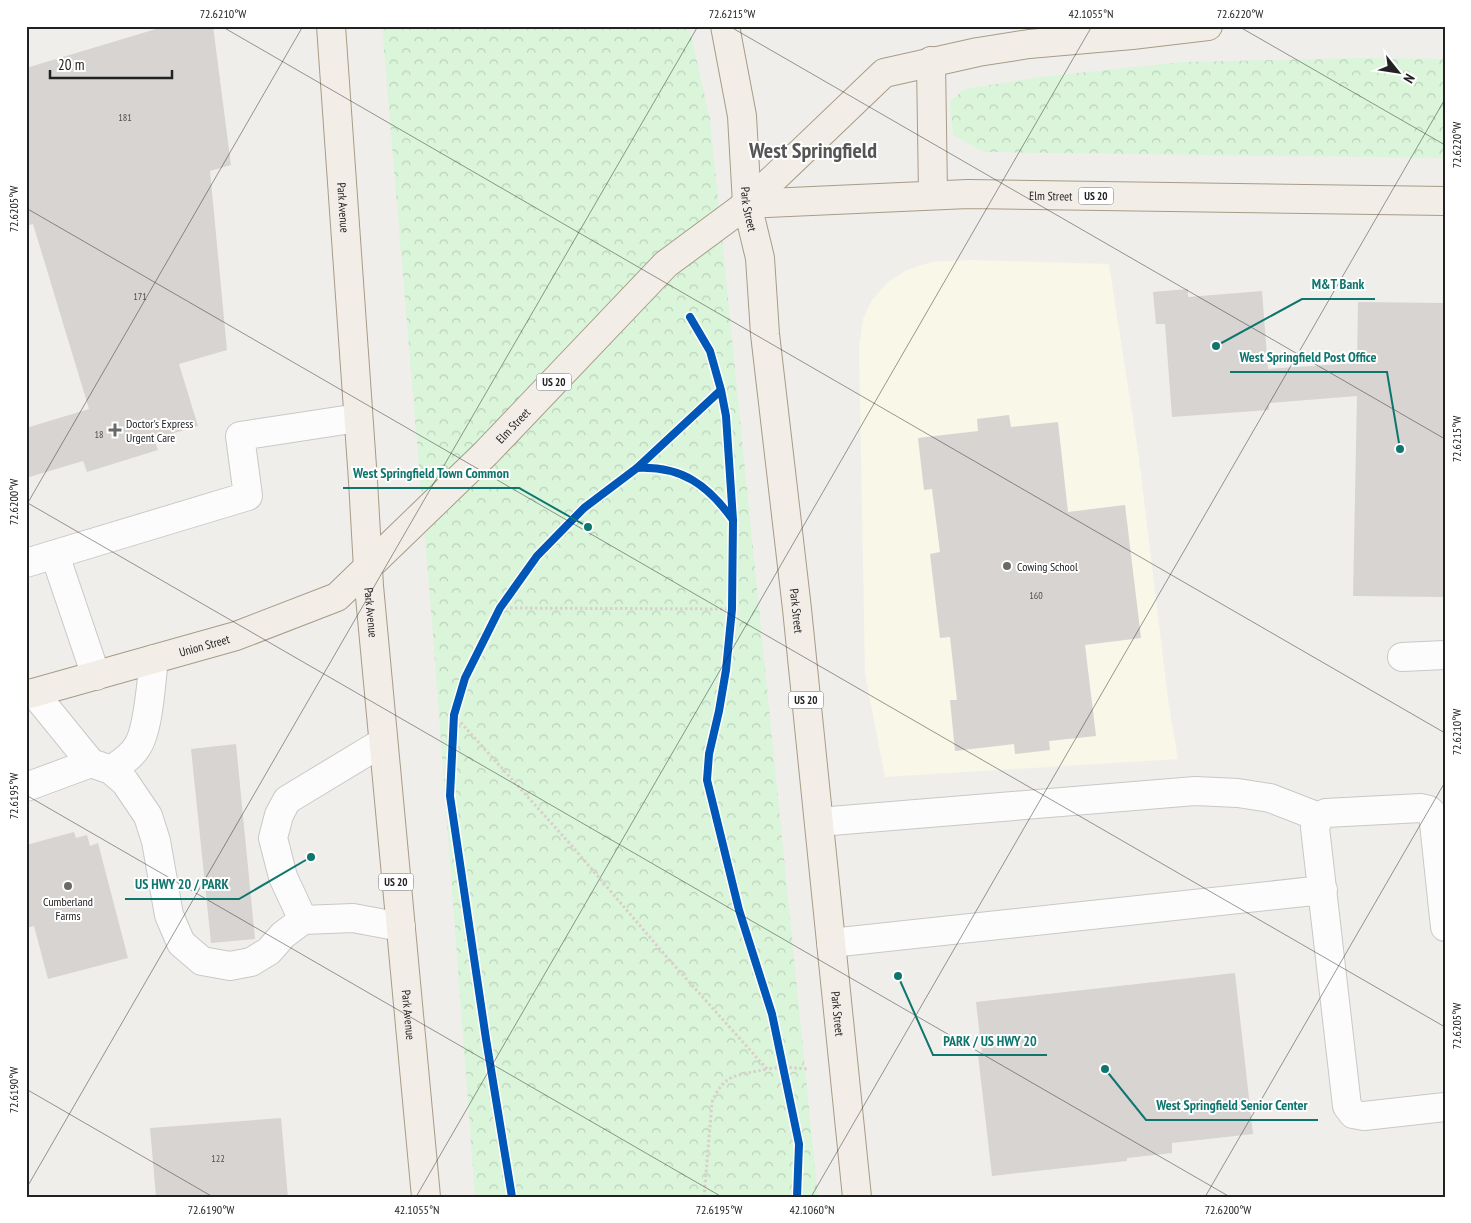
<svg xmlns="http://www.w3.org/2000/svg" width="1471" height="1223" font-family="'PT Sans Narrow',sans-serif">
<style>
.education{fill:#f8f7e8}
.park{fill:url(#park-crowns)}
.building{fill:#d7d4d2}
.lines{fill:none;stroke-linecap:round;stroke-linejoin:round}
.minor-casing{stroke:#c9c8c7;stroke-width:30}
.major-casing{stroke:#a79c86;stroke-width:30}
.path{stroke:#dccecd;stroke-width:3;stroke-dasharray:2.5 2.5;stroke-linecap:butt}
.minor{stroke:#fdfcfc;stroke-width:28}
.major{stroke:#f3ede7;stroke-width:28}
.cycleway-casing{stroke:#fff;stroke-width:11}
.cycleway{stroke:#0057b8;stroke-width:8}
.ticks{fill:none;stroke:#222;stroke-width:1;stroke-opacity:0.45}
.poi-dot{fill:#6a6968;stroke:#fff;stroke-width:2}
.labels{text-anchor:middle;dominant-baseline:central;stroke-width:4;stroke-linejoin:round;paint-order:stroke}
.number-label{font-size:10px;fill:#4f4e4e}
.shield{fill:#fff;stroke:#646464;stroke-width:1}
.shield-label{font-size:11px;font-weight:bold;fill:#222}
.street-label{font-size:12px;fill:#222;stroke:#fff}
.poi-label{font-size:12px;fill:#222;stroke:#fff;text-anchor:start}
.town-label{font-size:22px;font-weight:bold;fill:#555;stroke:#fff}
.leader{fill:none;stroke:#0f766e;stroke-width:2}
.callout-dot{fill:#0f766e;stroke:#fff;stroke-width:2}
.callout-label{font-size:14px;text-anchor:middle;font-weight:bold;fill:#0f766e;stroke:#fff;stroke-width:4;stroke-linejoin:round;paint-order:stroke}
.neatline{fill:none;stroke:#222;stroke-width:2}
.ticks-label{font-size:12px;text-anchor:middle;fill:#222}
</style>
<defs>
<pattern id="park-crowns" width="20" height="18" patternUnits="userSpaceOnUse" patternTransform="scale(1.25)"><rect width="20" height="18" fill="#daf5da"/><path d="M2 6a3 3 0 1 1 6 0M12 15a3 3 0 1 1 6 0" fill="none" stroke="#bbd2bb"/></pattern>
</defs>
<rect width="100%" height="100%" fill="#f0eeeb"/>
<!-- education -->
<path class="education" d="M970,260L1109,264L1139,458L1168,699L1178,759L885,777L865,674L859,347L863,319L872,300L888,282L907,270L931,262Z"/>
<!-- park -->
<path class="park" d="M382,26H689L710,119L818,1197H475L432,622Z
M1357,58L1445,59V158L984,152L953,135L950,102L964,89L1040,77L1182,62Z"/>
<!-- building -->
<path class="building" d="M166,26H213L231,165L210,171L227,350L179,364L198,426L154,439L158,450L87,472L83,461L26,478V428L89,409L33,224L26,226V68Z
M1188,289V297L1262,291L1268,369L1357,363L1358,302L1445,303V597L1353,596L1357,396L1269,403V410L1172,417L1165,324H1156L1153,292Z
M1009,415L1011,427L1058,422L1068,512L1125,505L1141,638L1085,645L1096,736L1049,741L1050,750L1015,754L1014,744L955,751L950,700H957L950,637L940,638L930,554L940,552L932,489L924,490L918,438L978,431L977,419Z
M236,744L255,939L211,943L191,749Z
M74,832L76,838L87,835L90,846L98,843L128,958L48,979L34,926L26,928V845Z
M1235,973L1253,1134L1172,1143V1153L1127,1158V1161L992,1176L978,1055H982L976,1002Z
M281,1118L288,1197H156L150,1128Z"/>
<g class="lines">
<!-- minor casing -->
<g class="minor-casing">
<path id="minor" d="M55,555L96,676
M26,563L248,496L240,436L358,418
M1402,657L1445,655
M34,693L91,763L111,770L125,782L148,816L156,841L169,915L181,943L202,961L230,966L251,962L269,951L283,935L303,920L353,918L401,927
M111,770C121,763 131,757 137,747C149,730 151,681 154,659
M26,787L91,763
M819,822L1195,791L1238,793L1270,798L1319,817
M303,920L283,877L273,838L279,815L287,800L383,742
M1445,927L1433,814L1429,810L1421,808L1326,813L1319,817L1315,828L1347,1106L1353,1114L1364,1116L1445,1107
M831,943L1323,890"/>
</g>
<!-- major casing -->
<g class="major-casing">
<g id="major">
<path id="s1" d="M331,26L363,481L369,586L426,1197"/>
<path id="s2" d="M725,26L742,116L747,204L760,258L765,334L797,609L857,1197"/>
<path d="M931,61L933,195"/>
<path id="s3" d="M747,204L968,194L1445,201"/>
<path id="s4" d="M26,695L236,636L337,597L486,453L666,264L747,204L884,73L978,52L1029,44L1132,35L1208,26"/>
</g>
</g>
<!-- path -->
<path class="path" d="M500,608L732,609
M454,715L572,846L665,955L767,1069L782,1067L809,1069
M704,1197L712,1102C725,1072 737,1076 767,1069"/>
<!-- minor -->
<use href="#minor" class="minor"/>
<!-- major -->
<use href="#major" class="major"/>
<!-- cycleway casing -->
<g class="cycleway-casing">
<path id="cycleway" d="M721,390L726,416L733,520L732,609L726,670L719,711L709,754L707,780L739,910L772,1014L799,1144L797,1197
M637,468C682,466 708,485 733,520
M512,1197L486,1039L450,796L454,715L465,678L500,608L537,556L584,508L637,468L721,390L710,351L690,317"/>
</g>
<!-- cycleway -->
<use href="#cycleway" class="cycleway"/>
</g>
<!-- ticks -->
<path class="ticks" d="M221,26L1445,733M729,26L1445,439M1238,26L1445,145M26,208L1445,1027M26,502L1230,1197M26,506L303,26M26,795L722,1197M26,1089L213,1197M26,1189L698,26M416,1197L1092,26M811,1197L1445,99M1205,1197L1445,782"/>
<!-- markers -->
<g class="poi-dot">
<path d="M112.5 422.5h5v5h5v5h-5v5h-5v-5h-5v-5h5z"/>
<circle cx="1007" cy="566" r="5"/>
<circle cx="68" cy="886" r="5"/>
</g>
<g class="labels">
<!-- number labels -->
<g class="number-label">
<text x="125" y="117">181</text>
<text x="140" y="296">171</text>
<text x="99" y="434">18</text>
<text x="1036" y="595">160</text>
<text x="218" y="1158">122</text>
</g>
<!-- shield labels -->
<g class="shield">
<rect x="1078.5" y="187.5" width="35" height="17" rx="4"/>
<rect x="536.5" y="373.5" width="35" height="17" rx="4"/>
<rect x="788.5" y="691.5" width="35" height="17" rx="4"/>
<rect x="378.5" y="873.5" width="35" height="17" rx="4"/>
</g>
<g class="shield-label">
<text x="1096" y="196">US 20</text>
<text x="554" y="382">US 20</text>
<text x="806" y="700">US 20</text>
<text x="396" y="882">US 20</text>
</g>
<!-- street labels -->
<g class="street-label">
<text stroke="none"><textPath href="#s3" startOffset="304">Elm Street</textPath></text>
<text stroke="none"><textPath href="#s1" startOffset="182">Park Avenue</textPath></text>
<text stroke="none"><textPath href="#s2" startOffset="185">Park Street</textPath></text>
<text stroke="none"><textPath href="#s4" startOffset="572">Elm Street</textPath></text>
<text stroke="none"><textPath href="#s2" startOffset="590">Park Street</textPath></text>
<text stroke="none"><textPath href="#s1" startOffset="588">Park Avenue</textPath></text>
<text stroke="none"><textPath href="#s4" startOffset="185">Union Street</textPath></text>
<text stroke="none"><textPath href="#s2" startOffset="995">Park Street</textPath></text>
<text stroke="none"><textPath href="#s1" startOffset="992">Park Avenue</textPath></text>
</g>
<!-- poi labels -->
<g class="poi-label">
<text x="126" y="423">Doctor's Express<tspan x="126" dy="14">Urgent Care</tspan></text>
<text x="1017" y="566">Cowing School</text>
<text x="68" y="901" text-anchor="middle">Cumberland<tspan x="68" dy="14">Farms</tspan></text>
</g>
<!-- town labels -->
<g class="town-label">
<text x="813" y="150">West Springfield</text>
</g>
</g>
<!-- callouts -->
<path class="leader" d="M1216 346L1302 299H1375M1400 449L1387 372H1230M588 527L519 488H343M311 857L239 899H125M898 976L933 1055H1047M1105 1069L1146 1120H1318"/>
<g class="callout-dot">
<circle cx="1216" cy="346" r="5"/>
<circle cx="1400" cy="449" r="5"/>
<circle cx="588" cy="527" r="5"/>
<circle cx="311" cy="857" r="5"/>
<circle cx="898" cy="976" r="5"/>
<circle cx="1105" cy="1069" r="5"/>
</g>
<g class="callout-label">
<text x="1338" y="289">M&amp;T Bank</text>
<text x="1308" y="362">West Springfield Post Office</text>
<text x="431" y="478">West Springfield Town Common</text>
<text x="182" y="889">US HWY 20 / PARK</text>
<text x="990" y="1046">PARK / US HWY 20</text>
<text x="1232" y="1110">West Springfield Senior Center</text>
</g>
<!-- border -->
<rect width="1471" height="1223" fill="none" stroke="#ffffff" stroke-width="55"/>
<!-- north arrow -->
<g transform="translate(1398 72) rotate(120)" stroke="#ffffff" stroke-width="4" paint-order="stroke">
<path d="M0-4L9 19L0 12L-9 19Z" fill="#222222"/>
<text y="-8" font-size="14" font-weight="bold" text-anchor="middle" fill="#222222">N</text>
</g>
<!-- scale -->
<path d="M50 70v8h122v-8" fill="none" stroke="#222222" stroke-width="2.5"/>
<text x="58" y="70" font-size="15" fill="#222222" stroke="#ffffff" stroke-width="4" paint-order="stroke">20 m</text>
<rect x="28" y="28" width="1416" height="1168" class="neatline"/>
<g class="ticks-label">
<text x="223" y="18">72.6210°W</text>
<text x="732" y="18">72.6215°W</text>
<text x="1091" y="18">42.1055°N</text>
<text x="1240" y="18">72.6220°W</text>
<text transform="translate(1457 145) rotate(-90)" y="4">72.6220°W</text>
<text transform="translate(14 209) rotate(-90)" y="4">72.6205°W</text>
<text transform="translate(1457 439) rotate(-90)" y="4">72.6215°W</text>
<text transform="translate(14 502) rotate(-90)" y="4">72.6200°W</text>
<text transform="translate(1457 732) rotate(-90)" y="4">72.6210°W</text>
<text transform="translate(14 796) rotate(-90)" y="4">72.6195°W</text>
<text transform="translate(1457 1026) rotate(-90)" y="4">72.6205°W</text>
<text transform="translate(14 1090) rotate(-90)" y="4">72.6190°W</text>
<text x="211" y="1214">72.6190°W</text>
<text x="417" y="1214">42.1055°N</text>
<text x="719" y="1214">72.6195°W</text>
<text x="812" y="1214">42.1060°N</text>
<text x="1228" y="1214">72.6200°W</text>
</g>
</svg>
